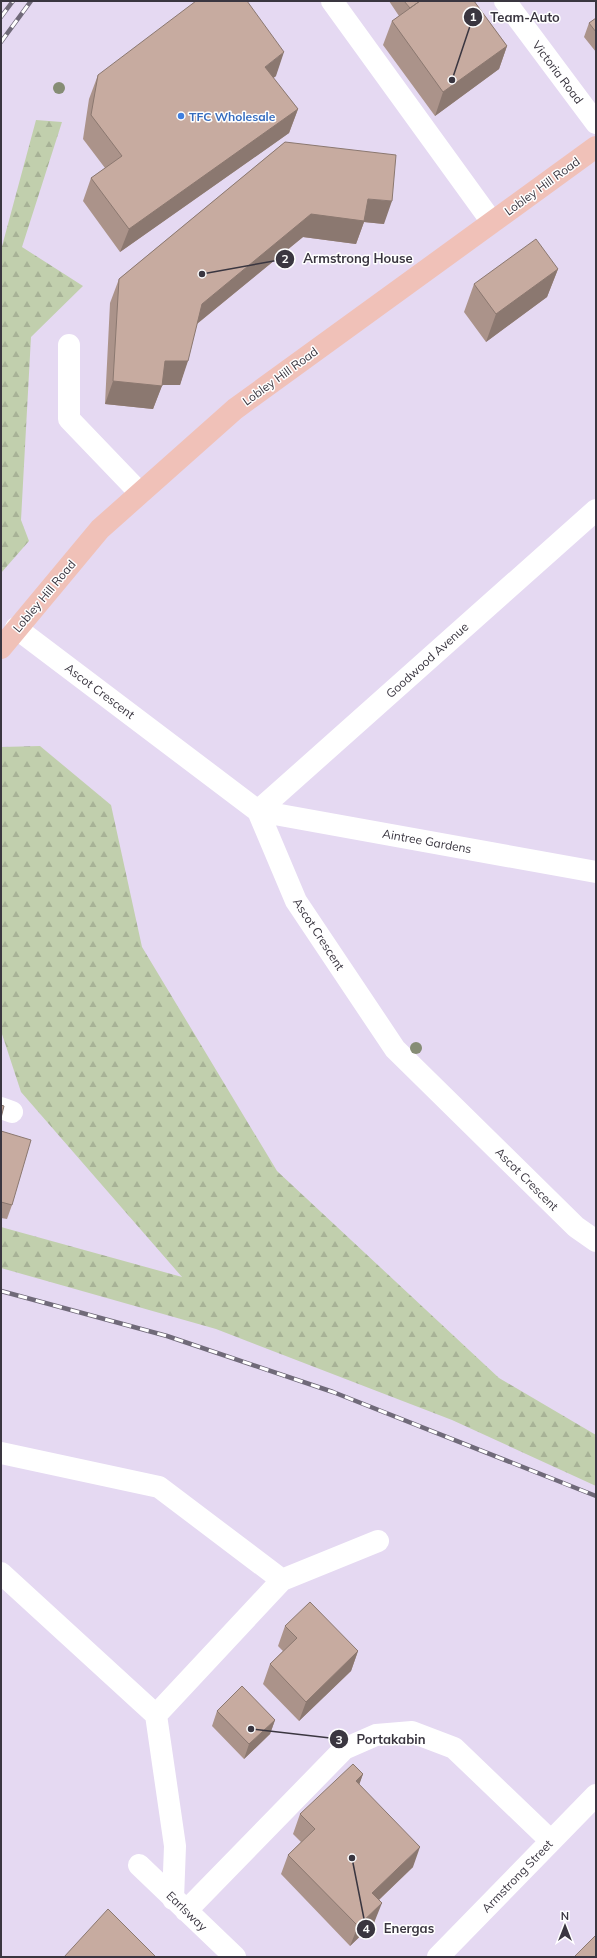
<svg xmlns="http://www.w3.org/2000/svg" width="597" height="1958" font-family="Mulish,sans-serif">
<style>
.forest{fill:url(#forest-firs)}
.lines{fill:none;stroke-linecap:round;stroke-linejoin:round}
.minor{stroke:#fff;stroke-width:22}
.major{stroke:#f0c1b8;stroke-width:22}
.rail-casing{stroke:#706a79;stroke-width:4.5}
.rail{stroke:#fff;stroke-width:3;stroke-dasharray:9;stroke-linecap:butt}
.tree{fill:#868d75}
.wall{fill:#ab938a}
.shaded-wall{fill:#8b7870}
.building{fill:#c7aba0;stroke:#8b7870}
.shop-dot{fill:#3f7fe0;stroke:#fff;stroke-width:1.5}
.labels{text-anchor:middle;dominant-baseline:central;stroke-width:3;stroke-linejoin:round;paint-order:stroke}
.street-label{font-size:12px;fill:#3a3640;stroke:#fff}
.shop-label{font-size:12px;font-weight:bold;fill:#366cbe;stroke:#fff;text-anchor:start}
.leader{fill:none;stroke:#3a3640;stroke-width:1.5}
.callout-dot{fill:#3a3640;stroke:#fff;stroke-width:1.5}
.mark-label{font-size:12px;text-anchor:middle;font-weight:bold;fill:#fff}
.callout-label{font-size:13px;text-anchor:middle;font-weight:bold;fill:#3a3640;stroke:#fff;stroke-width:3;stroke-linejoin:round;paint-order:stroke}
</style>
<defs>
<pattern id="forest-firs" width="22" height="20" patternUnits="userSpaceOnUse"><rect width="22" height="20" fill="#c1cfad"/><path d="M5 1l3.5 6h-7zM16 11l3.5 6h-7z" fill="#a7b296"/></pattern>
</defs>
<rect width="100%" height="100%" fill="#e5d9f2"/>
<!-- forest -->
<path class="forest" d="M36,120L62,122L22,247L83,286L31,337L21,520L29,541L1,573V250Z
M40,746L111,805L142,947L277,1171L499,1378L596,1435V1486L452,1420L216,1329L1,1268V1227L182,1277L21,1092L1,1031V747Z"/>
<g class="lines">
<!-- minor -->
<path class="minor" d="M332,1L492,222
M505,1L596,123
M69,345V419L140,493
M16,628L258,811L296,901L395,1049L576,1227L596,1241
M258,811L596,510
M258,811L596,872
M1,1108L12,1112
M1,1453L159,1487L282,1580
M1,1573L156,1715
M139,1865L235,1957
M173,1899L175,1846L156,1715L282,1580L378,1541
M186,1911L344,1749L376,1735L412,1732L454,1748L551,1841
M438,1957L596,1795"/>
<!-- major -->
<path class="major" d="M1,648L100,529L235,409L596,147"/>
<!-- rail casing -->
<g class="rail-casing">
<path id="rail" d="M1,17L13,1
M1,42L31,1
M1,1291L167,1336L333,1392L596,1496"/>
</g>
<!-- rail -->
<use href="#rail" class="rail"/>
</g>
<!-- trees -->
<g class="tree">
<circle cx="59" cy="88" r="6"/>
<circle cx="416" cy="1048" r="6"/>
</g>
<!-- wall -->
<path class="wall" d="M389,1H474L507,46L499,69L435,116L383,45L392,21L399,16Z
M596,18V52L584,37L589,23Z
M98,75L276,76L273,78L298,109L289,133L120,252L83,201L91,178L105,168L83,139L89,99Z
M285,142L384,224L364,222L356,244L303,237L197,324L180,385H162L153,409L105,404L110,303L119,279Z
M558,269L547,297L486,342L464,312L474,284Z
M1,1131L12,1205L7,1219L1,1218Z
M285,1626L358,1651L351,1671L299,1721L263,1684L270,1664L283,1651L278,1646Z
M217,1711L275,1720L270,1734L244,1759L212,1726Z
M363,1774L359,1784L413,1867L379,1900L374,1923L350,1946L281,1874L288,1855L301,1842L293,1834L300,1814Z"/>
<!-- shaded-wall -->
<path class="shaded-wall" d="M507,46L499,69L435,116L443,92Z
M284,52L276,76L256,91L265,67Z
M298,109L289,133L120,252L129,229Z
M368,199L392,201L384,224L364,222L356,244L303,237L193,327L202,304L311,214Z
M558,269L547,297L486,342L496,314Z
M165,361H188L180,385H156Z
M113,381L162,386L153,409L105,404Z
M358,1651L351,1671L299,1721L306,1702Z
M275,1720L270,1734L244,1759L249,1744Z
M363,1774L356,1794V1781Z
M420,1847L413,1867L365,1913L372,1893Z
M382,1903L374,1923L350,1946L358,1926Z"/>
<!-- building -->
<path class="building" d="M196,1H247L284,52L265,67L298,109L129,229L91,178L122,156L91,115L98,75Z
M404,1H420L410,8Z
M420,1H474L507,46L443,92L392,21Z
M596,18V32L589,23Z
M285,142L396,155L392,201L368,199L364,221L311,214L202,304L188,361H165L162,386L113,381L119,279Z
M536,239L558,269L496,314L474,284Z
M1,1105L4,1106L1,1118Z
M1,1131L31,1140L12,1205L1,1202Z
M310,1602L358,1651L306,1702L270,1664L297,1638L285,1626Z
M242,1686L275,1720L249,1744L217,1711Z
M353,1764L363,1774L356,1781L420,1847L372,1893L382,1903L358,1926L288,1855L315,1829L300,1814Z
M108,1909L156,1957H64Z
M596,1935V1957H574Z"/>
<!-- markers -->
<circle class="shop-dot" cx="181" cy="116" r="4"/>
<g class="labels">
<!-- street labels -->
<g class="street-label">
<text transform="translate(558 72) rotate(53)">Victoria Road</text>
<text transform="translate(542 186) rotate(-36)">Lobley Hill Road</text>
<text transform="translate(280 376) rotate(-36)">Lobley Hill Road</text>
<text transform="translate(44 596) rotate(-50)">Lobley Hill Road</text>
<text transform="translate(427 660) rotate(-42)">Goodwood Avenue</text>
<text transform="translate(100 691) rotate(37)">Ascot Crescent</text>
<text transform="translate(427 841) rotate(10)">Aintree Gardens</text>
<text transform="translate(319 934) rotate(57)">Ascot Crescent</text>
<text transform="translate(527 1179) rotate(45)">Ascot Crescent</text>
<text transform="translate(517 1876) rotate(-46)">Armstrong Street</text>
<text transform="translate(187 1911) rotate(44)">Earlsway</text>
</g>
<!-- shop labels -->
<g class="shop-label">
<text x="189" y="116">TFC Wholesale</text>
</g>
</g>
<!-- callouts -->
<path class="leader" d="M452 80L473 17M202 274L285 259M251 1729L339 1739M352 1858L366 1929"/>
<g class="callout-dot">
<circle cx="452" cy="80" r="4"/>
<circle cx="202" cy="274" r="4"/>
<circle cx="251" cy="1729" r="4"/>
<circle cx="352" cy="1858" r="4"/>
<circle cx="473" cy="17" r="10"/>
<circle cx="285" cy="259" r="10"/>
<circle cx="339" cy="1739" r="10"/>
<circle cx="366" cy="1929" r="10"/>
</g>
<g class="mark-label">
<text x="473" y="21">1</text>
<text x="285" y="263">2</text>
<text x="339" y="1744">3</text>
<text x="366" y="1933">4</text>
</g>
<g class="callout-label">
<text x="525" y="22">Team-Auto</text>
<text x="358" y="263">Armstrong House</text>
<text x="391" y="1744">Portakabin</text>
<text x="409" y="1933">Energas</text>
</g>
<!-- border -->
<rect width="597" height="1958" fill="none" stroke="#3a3640" stroke-width="4"/>
<!-- north arrow -->
<g transform="translate(565 1926)" stroke="#ffffff" stroke-width="3" paint-order="stroke">
<path d="M0-3L7 15L0 10L-7 15Z" fill="#3a3640"/>
<text y="-6" font-size="11" font-weight="bold" text-anchor="middle" fill="#3a3640">N</text>
</g>
</svg>
